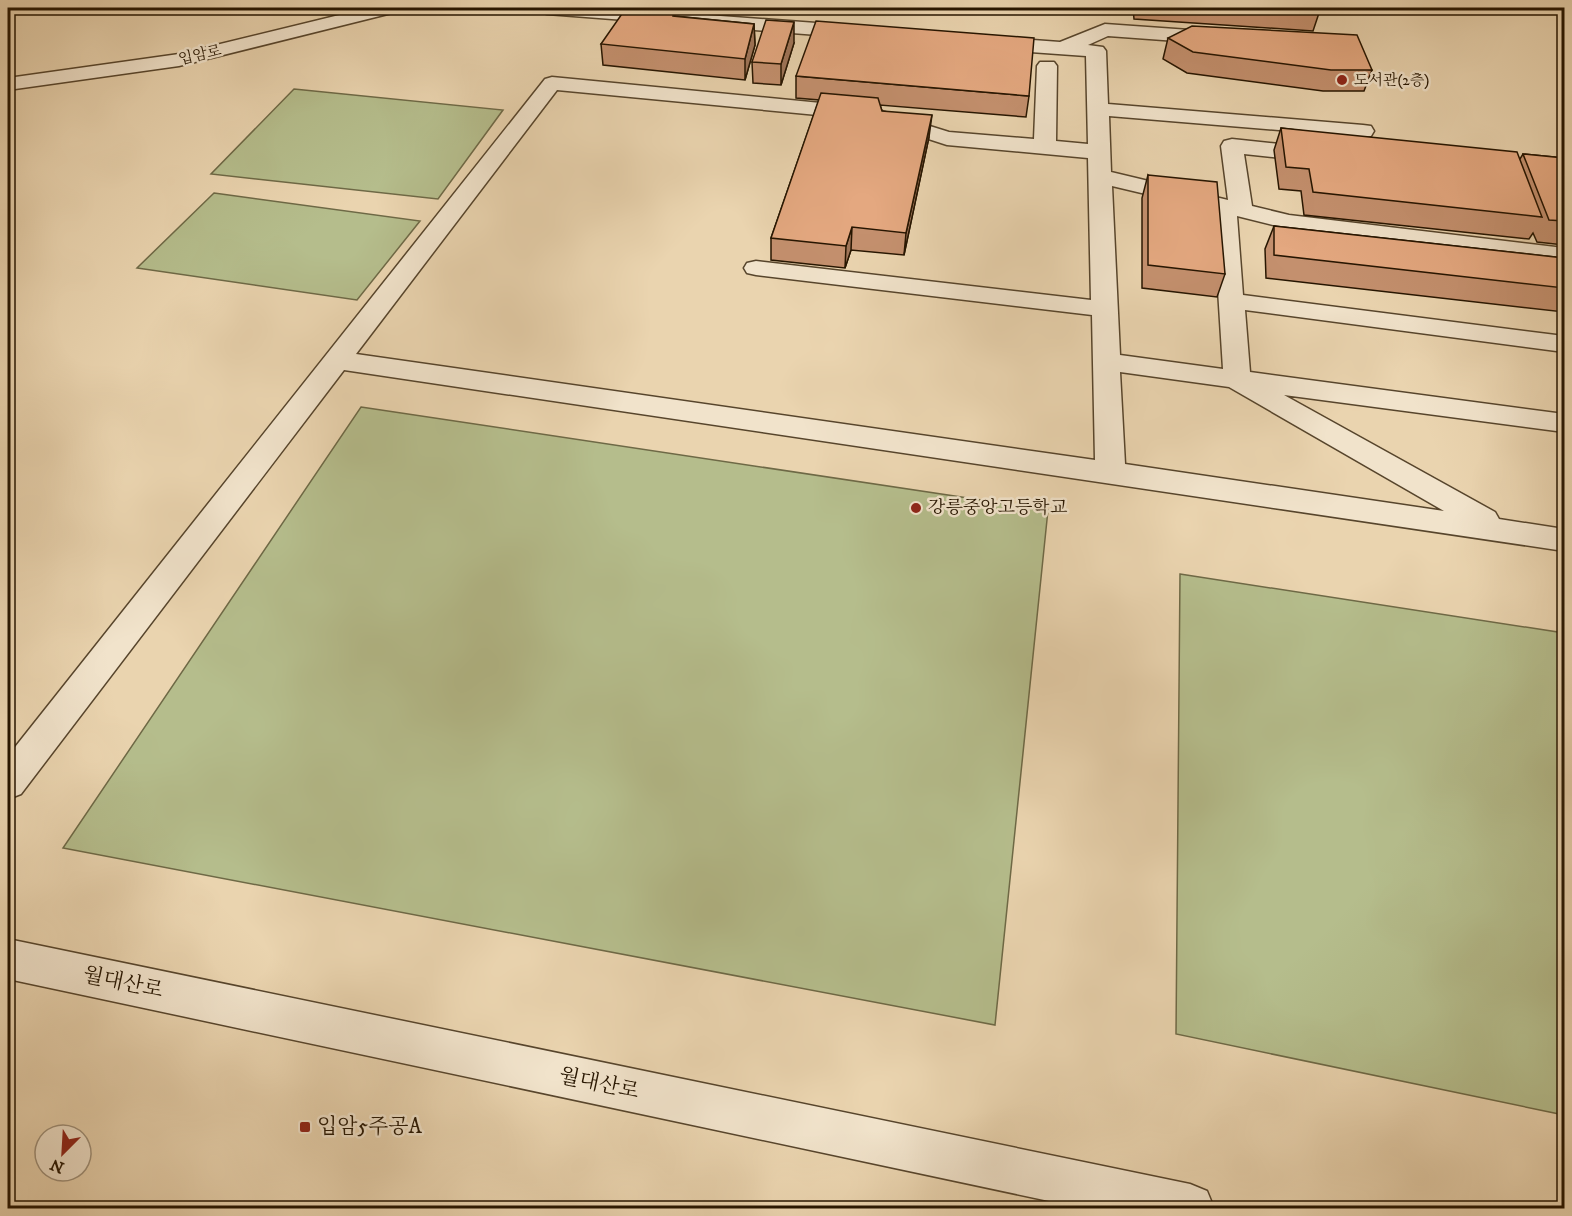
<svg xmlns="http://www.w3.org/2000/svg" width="1572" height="1216" font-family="'IM FELL DW Pica','Noto Serif KR',serif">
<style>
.green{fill:#b5bd8c;stroke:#6e6946;stroke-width:1.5}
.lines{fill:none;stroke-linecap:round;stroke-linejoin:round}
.minor-casing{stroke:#57452c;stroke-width:3}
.minor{fill:#f1e3cb;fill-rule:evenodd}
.wall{fill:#c4906e;stroke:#261500;stroke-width:1.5}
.shaded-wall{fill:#a0765a;stroke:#261500;stroke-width:1.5}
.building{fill:#e4a880;stroke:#261500;stroke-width:1.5}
.poi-dot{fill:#8f2418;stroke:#f1e3cb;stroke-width:2}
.labels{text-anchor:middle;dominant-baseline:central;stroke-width:5;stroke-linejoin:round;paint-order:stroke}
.far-street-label{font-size:15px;fill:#261500;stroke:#f1e3cb}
.far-poi-label{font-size:15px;fill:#261500;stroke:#f1e3cb;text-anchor:start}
.poi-label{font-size:18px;fill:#261500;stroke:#f1e3cb;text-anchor:start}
.near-street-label{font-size:21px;fill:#261500;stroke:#f1e3cb}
.near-poi-label{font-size:21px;fill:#261500;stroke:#f1e3cb;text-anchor:start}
</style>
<rect width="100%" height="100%" fill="#ead4af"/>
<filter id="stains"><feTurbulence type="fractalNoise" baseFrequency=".00333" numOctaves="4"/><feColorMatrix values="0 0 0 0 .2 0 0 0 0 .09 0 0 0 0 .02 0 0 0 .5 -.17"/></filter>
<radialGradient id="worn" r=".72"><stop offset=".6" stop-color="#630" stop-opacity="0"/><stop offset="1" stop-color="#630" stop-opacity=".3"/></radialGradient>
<!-- green -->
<path class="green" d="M294,89L503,110L438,199L211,174Z
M214,193L420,221L357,300L137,268Z
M361,407L1048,510L995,1025L63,848Z
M1180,574L1564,633V1115L1176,1034Z"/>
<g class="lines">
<!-- minor casing -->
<g class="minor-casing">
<path id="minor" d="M368,8H398L396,12L179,66L8,90V78L179,54Z
M538,8H613L857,26L864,28L867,32L864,36L857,38L547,14L540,12Z
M1105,24L1218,32L1225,34L1228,38L1225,42L1218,44L1108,36L1088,45L1103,47L1106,51L1108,104L1363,125L1371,126L1374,131L1371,136L1363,137L1109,116L1111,172L1228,200L1221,146L1224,141L1232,139L1319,148L1327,150L1330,155L1327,160L1319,162L1244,154L1252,206L1289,215L1564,248V262L1289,229L1237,216L1243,295L1564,336V352L1245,310L1250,372L1564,414V432L1284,395L1495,512L1499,519L1564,529V551L344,370L21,794L8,799V756L545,79L552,77L872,108L949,132L1034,139L1037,66L1040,62H1054L1057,66L1056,141L1088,144L1086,56L990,49L983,47L980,43L983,39L990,37L1060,42ZM557,90L870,120L947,145L1088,158L1091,300L756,261L747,263L744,268L747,273L756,275L1092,315L1095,460L356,354ZM1112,186L1213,210L1223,369L1120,355ZM1120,372L1229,387L1444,511L1125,464Z
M8,939L1190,1184L1207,1191L1214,1208H1082L8,979Z"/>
</g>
<!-- minor -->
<use href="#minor" class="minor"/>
</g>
<!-- wall -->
<path class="wall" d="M1015,8H1037V9Z
M1133,8H1319L1320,10L1313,31L1134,19Z
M674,10L675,16L754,24L755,45L745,80L603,65L601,44Z
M1168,38L1372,70L1364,91H1323L1187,73L1163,59Z
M794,43L781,85L753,83L752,62Z
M796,76L1029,96L1026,117L880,105L882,111L929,137L904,255L851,250L845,268L771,260V238L819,100L796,98Z
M1281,128L1520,159L1523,154L1564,158V245L1537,242L1533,233L1529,239L1304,215L1301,191L1279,189L1274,150Z
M1148,175L1225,274L1217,297L1142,288V198Z
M1274,226L1564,258V312L1266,278L1265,249Z"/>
<!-- shaded-wall -->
<path class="shaded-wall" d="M794,22V43L781,85V64Z
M754,24L755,45L745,80V59Z
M932,115L929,137L904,255L906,233Z
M852,227L851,250L845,268L846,246Z"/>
<!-- building -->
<path class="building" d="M626,8H645L674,10L673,16L754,24L745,59L601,44Z
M1281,8H1319L1320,10Z
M766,20L794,22L781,64L752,62Z
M816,21L1034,38L1029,96L796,76Z
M1192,26L1357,35L1372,70H1331L1193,52L1168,38Z
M821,93L878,98L882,111L932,115L906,233L852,227L846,246L771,238Z
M1281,128L1517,152L1542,217L1313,192L1309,169L1286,167Z
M1523,154L1564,158V221L1549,220Z
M1148,175L1217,182L1225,274L1148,265Z
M1274,226L1564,258V288L1274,255Z"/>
<!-- markers -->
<g class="poi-dot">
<circle cx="1342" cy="80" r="6"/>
<circle cx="916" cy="508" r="6"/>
<rect x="299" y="1121" width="12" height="12" rx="3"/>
</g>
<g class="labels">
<!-- far-street labels -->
<g class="far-street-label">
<text transform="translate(200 55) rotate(-13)">입암로</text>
</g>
<!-- far-poi labels -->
<g class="far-poi-label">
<text x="1354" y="80">도서관(2층)</text>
</g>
<!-- poi labels -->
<g class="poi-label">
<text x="928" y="508">강릉중앙고등학교</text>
</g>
<!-- near-street labels -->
<g class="near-street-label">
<text transform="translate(123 983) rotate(12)">월대산로</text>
<text transform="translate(599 1084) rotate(12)">월대산로</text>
</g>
<!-- near-poi labels -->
<g class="near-poi-label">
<text x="317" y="1127">입암5주공A</text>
</g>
</g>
<!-- margin -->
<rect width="1572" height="1216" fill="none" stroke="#ead4af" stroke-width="30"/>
<rect x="9" y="9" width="1554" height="1198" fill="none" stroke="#261500" stroke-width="3"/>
<rect x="15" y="15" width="1542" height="1186" fill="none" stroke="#261500" stroke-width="1.5"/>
<!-- north arrow -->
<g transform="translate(63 1153) rotate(204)"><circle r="28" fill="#f1e3cb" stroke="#a0917a" stroke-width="1.5"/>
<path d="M0-4.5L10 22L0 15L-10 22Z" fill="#8f2418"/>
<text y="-9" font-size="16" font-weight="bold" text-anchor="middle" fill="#261500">N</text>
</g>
<rect width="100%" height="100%" filter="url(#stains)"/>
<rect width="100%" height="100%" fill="url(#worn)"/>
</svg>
